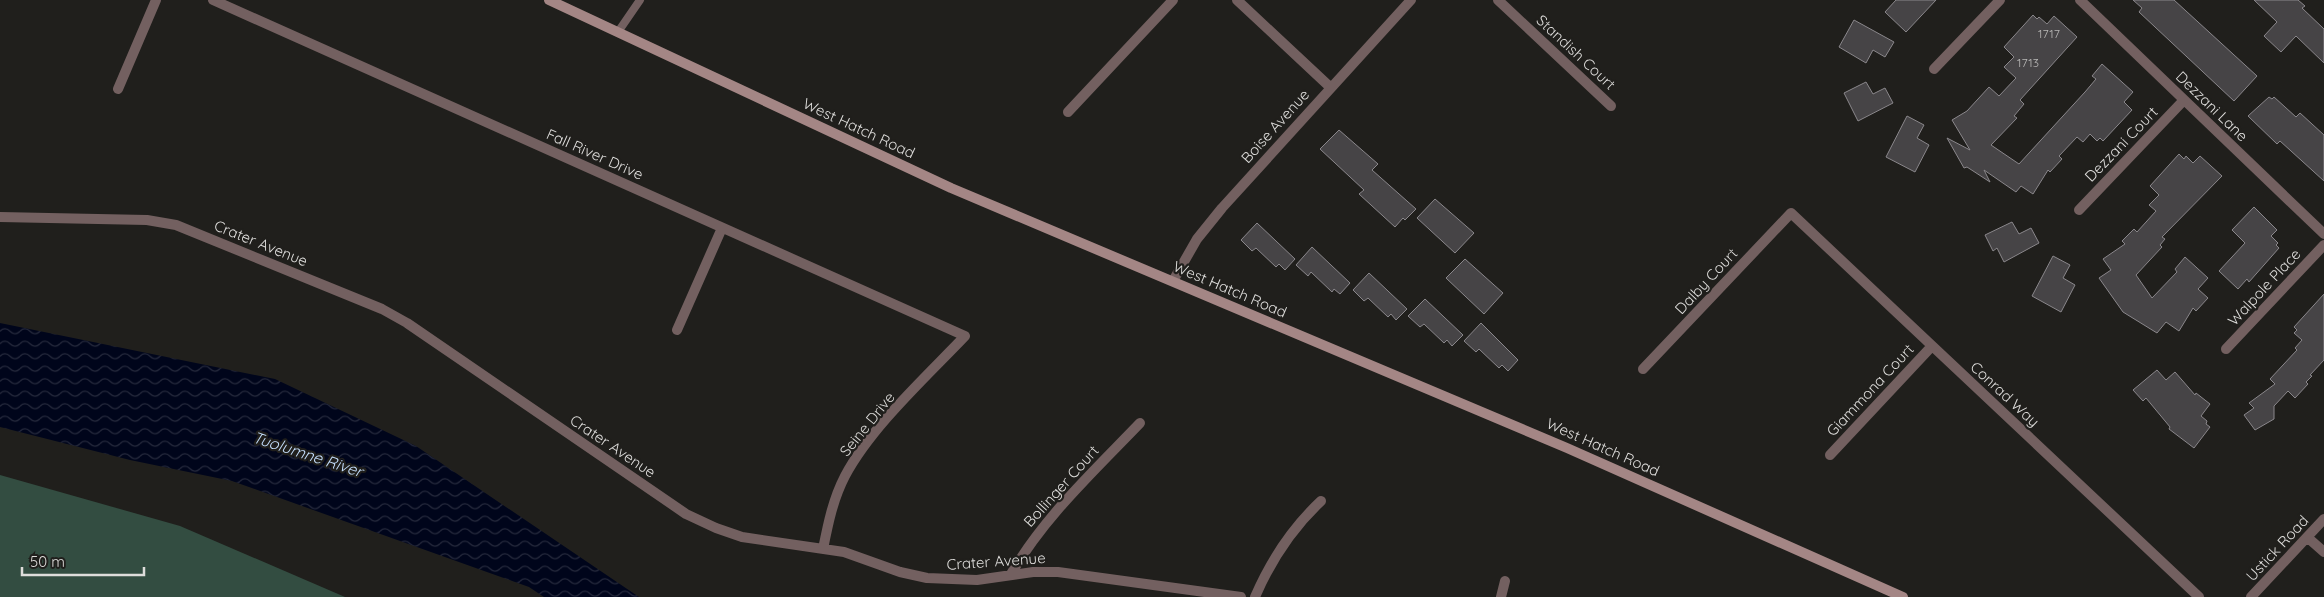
<svg xmlns="http://www.w3.org/2000/svg" width="2324" height="597" font-family="Quicksand,sans-serif">
<style>
.green{fill:#334d41}
.water{fill:url(#water-waves)}
.building{fill:#464446;stroke:#8a878b}
.lines{fill:none;stroke-linecap:round;stroke-linejoin:round}
.lane{stroke:#736060;stroke-width:8}
.street{stroke:#736060;stroke-width:10}
.secondary{stroke:#a48685;stroke-width:10}
.labels{text-anchor:middle;dominant-baseline:central;stroke-width:4.5;stroke-linejoin:round;paint-order:stroke}
.number-label{font-size:12px;fill:#b8b7b6}
.street-label{font-size:15px;fill:#dedddb;stroke:#201f1c}
.water-label{font-size:16px;font-style:italic;fill:#c4defc;stroke:#201f1c}
</style>
<defs>
<pattern id="water-waves" width="16" height="10" patternUnits="userSpaceOnUse" patternTransform="scale(1.25)"><rect width="16" height="10" fill="#00051b"/><path d="M0 5q4-4 8 0t8 0" fill="none" stroke="#25293c"/></pattern>
</defs>
<rect width="100%" height="100%" fill="#201f1c"/>
<!-- green -->
<path class="green" d="M0,475L180,526L345,597H0Z"/>
<!-- water -->
<path class="water" d="M0,323L275,379L416,446L639,597H544L529,587L232,481L130,460L0,427Z"/>
<!-- building -->
<path class="building" d="M1896,0H1936L1906,32L1885,12Z
M2133,0H2174L2257,76L2234,101L2139,12L2142,8Z
M2254,0H2298L2305,6L2302,8L2324,29V63L2296,36L2281,52L2264,36L2277,22Z
M2033,15L2037,19L2039,17L2047,24L2054,16L2077,37L2020,100L2024,104L2014,116L2017,118L1991,145L2019,164L2085,92L2096,79L2092,76L2102,64L2133,92L2124,102L2132,110L2103,141L2100,138L2097,141L2090,134L2083,142L2077,137L2059,156L2062,159L2050,172L2048,170L2033,194L2021,186L2016,192L1984,170L1990,182L1967,167L1964,168L1947,138L1970,150L1952,120L1967,111L1989,87L1999,96L2016,78L2004,67L2014,57L2004,47Z
M1854,20L1894,42L1885,57L1873,50L1866,63L1839,47Z
M1866,82L1873,94L1885,88L1893,103L1858,121L1844,93Z
M2269,97L2272,99L2274,97L2296,117L2300,113L2324,135V181L2280,141L2277,144L2248,116Z
M1907,116L1924,125L1917,138L1929,145L1915,172L1886,157Z
M1339,130L1378,164L1372,170L1416,209L1405,220L1403,218L1395,227L1359,194L1364,190L1320,149Z
M2179,154L2184,159L2186,156L2193,163L2200,156L2222,176L2162,237L2165,239L2160,245L2162,247L2136,275L2152,298L2177,272L2175,269L2185,257L2208,278L2198,289L2208,298L2196,311L2193,308L2179,331L2166,322L2157,333L2123,312L2099,278L2111,270L2103,259L2125,244L2122,241L2134,229L2137,232L2156,211L2149,205L2159,195L2150,186Z
M1435,199L1474,233L1455,253L1417,218Z
M2254,207L2277,230L2271,236L2278,243L2276,245L2279,248L2249,282L2247,279L2238,289L2219,271L2245,243L2232,230Z
M2012,222L2019,234L2031,228L2039,243L2004,262L1997,248L1993,251L1985,235Z
M1257,223L1295,259L1285,270L1279,264L1276,267L1256,248L1252,251L1241,240Z
M1312,247L1350,283L1340,294L1334,289L1332,292L1311,272L1308,276L1296,265Z
M2053,256L2070,265L2063,278L2075,285L2061,312L2032,296Z
M1465,259L1503,293L1484,314L1446,278Z
M1369,273L1407,309L1396,320L1391,314L1388,317L1368,298L1364,301L1353,290Z
M2324,294V360L2310,375L2312,376L2306,382L2308,384L2295,398L2288,391L2274,406V419L2255,430L2244,415L2254,408L2249,403L2275,384L2270,379L2297,350L2295,348L2302,340L2294,333L2297,330L2294,327Z
M1425,299L1463,335L1452,346L1447,340L1444,343L1424,324L1420,327L1408,316Z
M1481,323L1518,360L1508,371L1502,365L1499,368L1479,349L1476,352L1464,341Z
M2157,370L2166,380L2175,372L2195,395L2196,393L2210,404L2201,416L2207,421L2206,424L2210,427L2194,448L2169,429L2170,427L2146,398L2143,401L2133,390Z"/>
<g class="lines">
<!-- lane -->
<path class="lane" d="M618,32L640,0"/>
<!-- street -->
<path class="street" d="M213,0L965,336C926,377 871,427 845,476C833,499 828,524 823,549
M1237,0L1330,87
M1498,0L1611,106
M2080,0L2324,234
M1934,69L2000,0
M118,89L156,0
M1068,112L1173,0
M2079,210L2184,100
M0,217L147,220L176,225L382,309L407,323L686,514L716,528L742,537L844,552L900,572L927,578L977,580L1033,572H1058L1241,597
M1173,281L1197,239L1222,208L1411,0
M677,330L722,228
M2226,349L2324,245
M1643,369L1791,213L2199,597
M1830,455L1932,346
M2307,537L2324,552
M1011,574C1045,516 1094,471 1140,423
M1255,597C1271,560 1291,529 1321,501
M1501,597L1505,581
M2251,597L2324,519"/>
<!-- secondary -->
<path class="secondary" d="M549,0L951,188L1567,448L1903,597"/>
</g>
<g class="labels">
<!-- number labels -->
<g class="number-label">
<text x="2049" y="33">1717</text>
<text x="2028" y="62">1713</text>
</g>
<!-- street labels -->
<g class="street-label">
<text transform="translate(1576 52) rotate(43)">Standish Court</text>
<text transform="translate(2212 106) rotate(44)">Dezzani Lane</text>
<text transform="translate(1275 126) rotate(-48)">Boise Avenue</text>
<text transform="translate(859 128) rotate(25)">West Hatch Road</text>
<text transform="translate(2121 144) rotate(-46)">Dezzani Court</text>
<text transform="translate(595 154) rotate(24)">Fall River Drive</text>
<text transform="translate(261 243) rotate(22)">Crater Avenue</text>
<text transform="translate(1706 281) rotate(-47)">Dalby Court</text>
<text transform="translate(2264 287) rotate(-47)">Walpole Place</text>
<text transform="translate(1230 289) rotate(23)">West Hatch Road</text>
<text transform="translate(1870 390) rotate(-47)">Giammona Court</text>
<text transform="translate(2005 394) rotate(43)">Conrad Way</text>
<text transform="translate(867 424) rotate(-51)">Seine Drive</text>
<text transform="translate(613 446) rotate(34)">Crater Avenue</text>
<text transform="translate(1603 447) rotate(24)">West Hatch Road</text>
<text transform="translate(1061 486) rotate(-48)">Bollinger Court</text>
<text transform="translate(2277 548) rotate(-47)">Ustick Road</text>
<text transform="translate(996 561) rotate(-4)">Crater Avenue</text>
</g>
<!-- water labels -->
<g class="water-label">
<text transform="translate(308 454) rotate(18)">Tuolumne River</text>
</g>
</g>
<!-- scale -->
<path d="M22 567v8h122v-8" fill="none" stroke="#dedddb" stroke-width="2.5"/>
<text x="30" y="567" font-size="15" fill="#dedddb" stroke="#201f1c" stroke-width="4" paint-order="stroke">50 m</text>
</svg>
